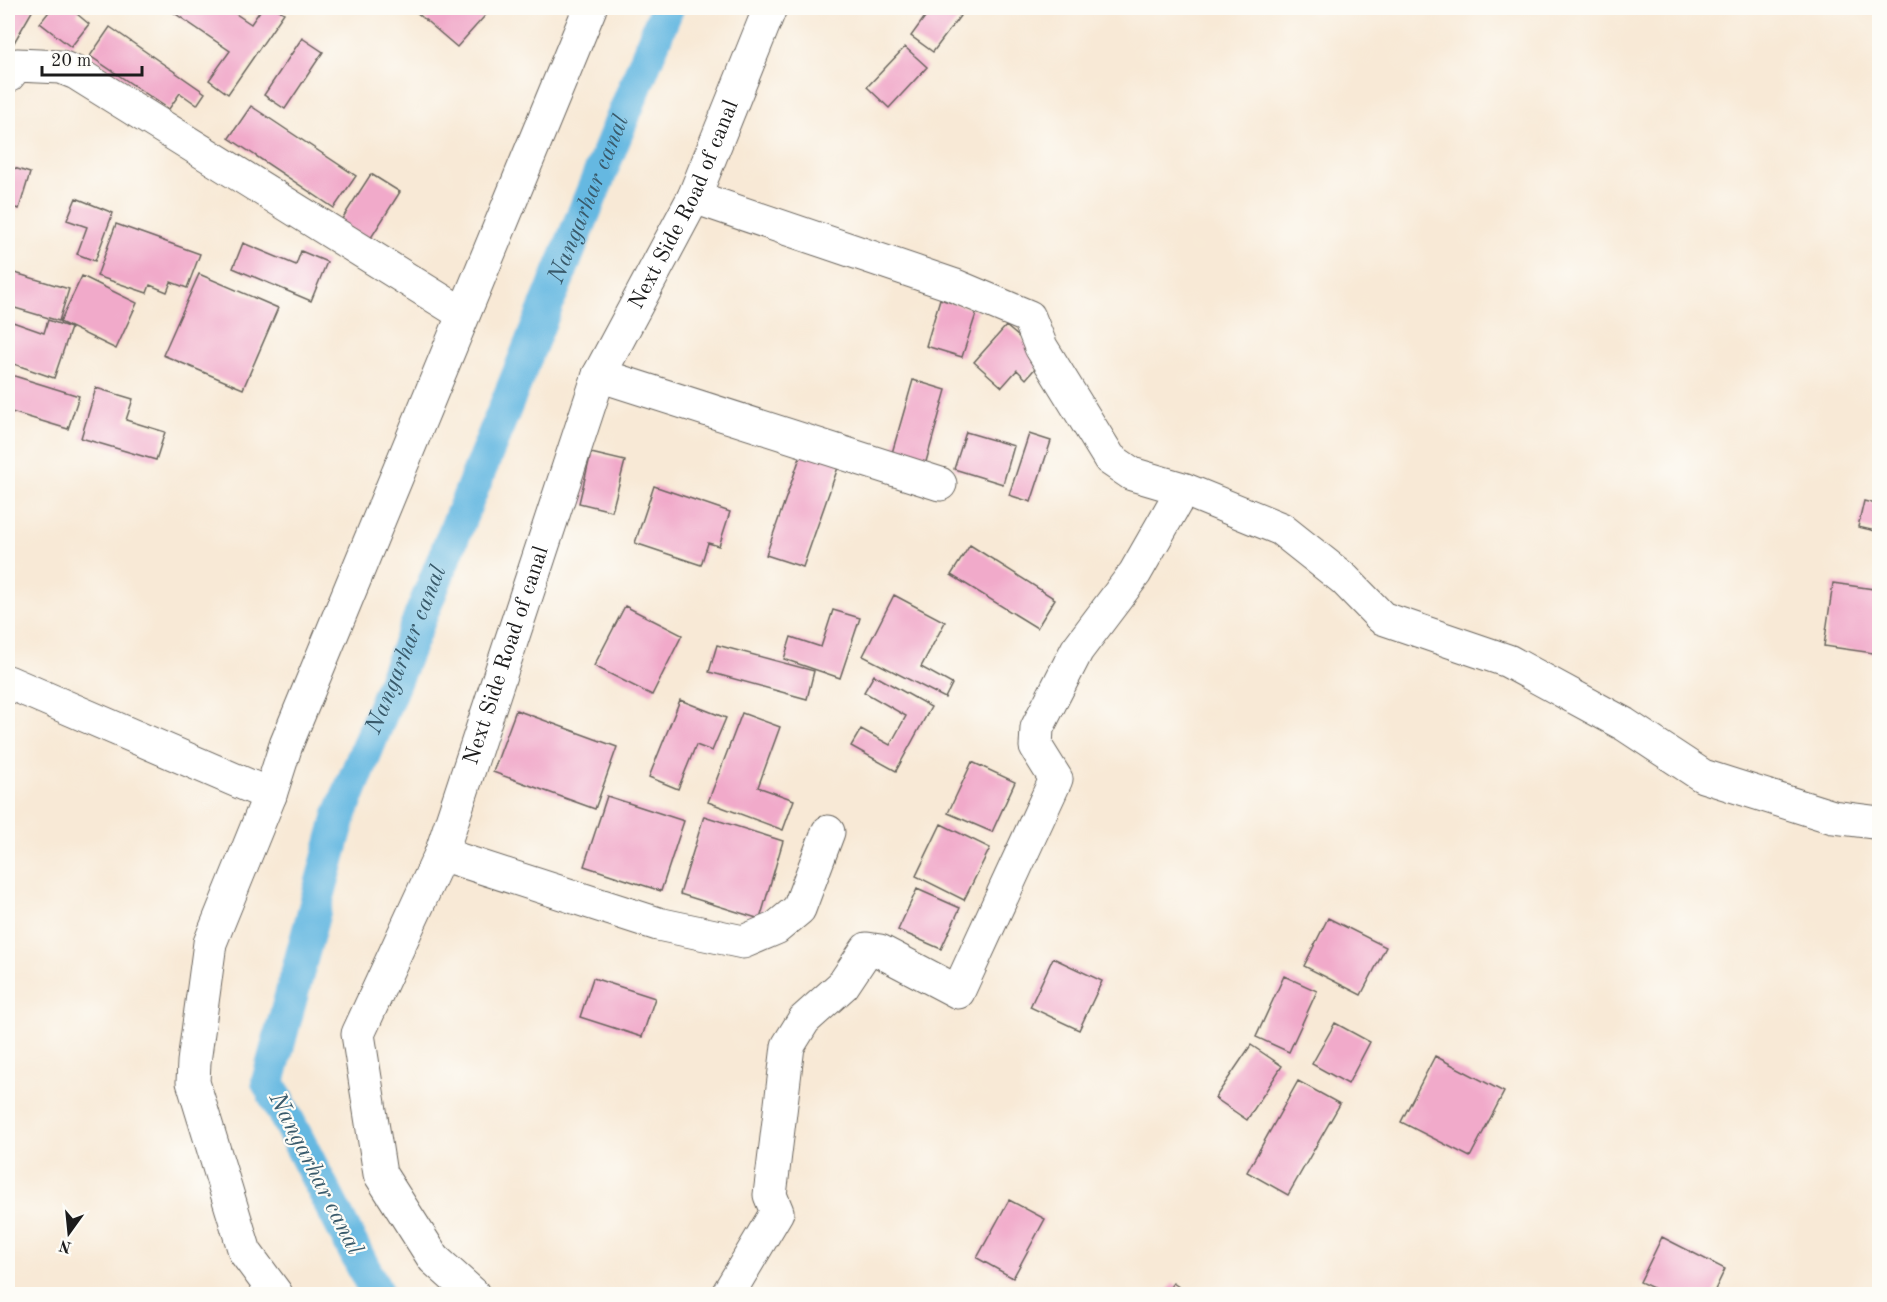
<svg xmlns="http://www.w3.org/2000/svg" width="1887" height="1302" font-family="'Old Standard TT',serif">
<style>
.lines{fill:none;stroke-linecap:round;stroke-linejoin:round}
.canal{stroke:#65b8e1;stroke-width:34}
.building{fill:#f1aaca}
.minor-casing{stroke:#69645d;stroke-width:35}
.tertiary-casing{stroke:#69645d;stroke-width:35}
.minor{stroke:#fff;stroke-width:33}
.tertiary{stroke:#fff;stroke-width:33}
.labels{text-anchor:middle;dominant-baseline:central;stroke-width:4.5;stroke-linejoin:round;paint-order:stroke}
.street-label{font-size:22px;fill:#1c1c1c;stroke:#fdfcf7}
.water-label{font-size:24px;font-style:italic;fill:#395a6b;stroke:#fdfcf7}
</style>
<rect width="100%" height="100%" fill="#fdfcf7"/>
<filter id="ink" filterUnits="userSpaceOnUse"><feTurbulence type="fractalNoise" baseFrequency=".0167" numOctaves="2"/><feDisplacementMap in="SourceGraphic" scale="12" xChannelSelector="R" yChannelSelector="G"/><feConvolveMatrix kernelMatrix="1 2 1 2 8 2 1 2 1" color-interpolation-filters="sRGB"/></filter>
<filter id="wash" filterUnits="userSpaceOnUse"><feTurbulence type="fractalNoise" baseFrequency=".008" numOctaves="4" result="noise"/><feDisplacementMap in="SourceGraphic" scale="24" xChannelSelector="R" yChannelSelector="G"/><feGaussianBlur stdDeviation="1.35" result="paint"/><feColorMatrix in="noise" values="0 0 0 0 0 0 0 0 0 0 0 0 0 0 0 0 0 1.4 0 .05"/><feComposite in="paint" operator="in"/></filter>
<g filter="url(#wash)">
<rect width="100%" height="100%" fill="#f8e9d6"/>
<g class="lines">
<!-- canal -->
<path class="canal" id="s1" d="M377,1294L268,1082L340,815L667,8"/>
</g>
<g id="blocks">
<!-- building -->
<path class="building" d="M8,8H34L8,53Z
M52,8H82L77,14L89,24L71,47L40,23Z
M167,8H227L251,24L262,8H276L284,13L228,94L209,80L230,51Z
M418,8H492L457,47L415,11Z
M928,8H966L933,52L911,36L930,10Z
M110,27L205,93L197,105L180,93L169,109L90,56Z
M302,38L323,52L285,109L264,95Z
M905,47L927,67L889,108L867,87Z
M251,106L356,176L334,208L229,138Z
M8,166L30,173L19,209L8,206Z
M371,174L400,192L369,241L340,222Z
M76,198L113,213L95,261L77,254L87,227L67,220Z
M116,224L200,254L187,288L171,282L167,292L150,285L147,293L97,276Z
M243,243L296,265L301,251L327,262L311,301L233,268Z
M15,273L69,289L59,321L8,306V298Z
M199,274L278,308L243,389L163,355Z
M82,276L137,303L116,349L60,322Z
M940,299L977,311L962,357L926,346Z
M48,320L71,328L54,378L8,362V329L10,321L44,333Z
M1006,326L1044,358L1026,379L1017,370L1002,387L974,362Z
M8,374L79,396L68,429L8,411Z
M913,380L946,390L924,469L890,460Z
M96,388L133,399L126,420L165,432L156,460L81,438Z
M966,432L1014,446L1003,484L954,469Z
M1029,434L1051,441L1031,502L1009,495Z
M804,446L841,459L803,567L766,555Z
M591,453L625,461L612,511L579,503Z
M654,486L730,512L719,546L708,543L701,565L635,543Z
M1864,501L1880,505V532L1858,527Z
M970,545L1055,599L1037,628L951,575Z
M1833,583L1880,590V654L1824,646Z
M894,595L945,622L921,667L952,684L945,698L863,656Z
M625,606L682,635L652,695L594,666Z
M833,610L860,618L840,678L784,659L791,637L821,647Z
M717,645L814,671L807,699L709,672Z
M874,675L931,707L896,771L851,746L861,729L890,745L906,716L864,692Z
M680,700L726,718L712,751L696,745L678,789L649,777Z
M516,710L617,747L595,809L493,772Z
M742,713L780,727L758,787L794,800L783,830L708,802Z
M972,762L1015,782L992,832L948,813Z
M607,796L684,821L661,891L584,866Z
M704,816L783,841L760,919L680,894Z
M941,824L990,848L964,900L916,876Z
M917,889L960,908L941,949L898,930Z
M1328,918L1386,947L1361,995L1304,966Z
M1053,958L1102,981L1079,1030L1030,1007Z
M1284,976L1317,991L1289,1052L1256,1037Z
M593,978L655,998L642,1037L580,1017Z
M1335,1023L1370,1042L1348,1084L1312,1064Z
M1251,1045L1282,1066L1247,1120L1215,1098Z
M1435,1056L1504,1092L1470,1157L1401,1122Z
M1298,1081L1340,1104L1288,1195L1247,1172Z
M1009,1200L1045,1219L1013,1278L977,1258Z
M1662,1237L1725,1269L1713,1294H1666L1640,1282Z
M1173,1283L1189,1294H1165Z"/>
</g>
</g>
<g filter="url(#ink)">
<use href="#blocks" fill-opacity="0" stroke="#69645d" stroke-width="1.5"/>
<g class="lines">
<!-- minor casing -->
<g class="minor-casing">
<path id="minor" d="M8,76L17,65L61,67L76,73L463,314
M694,197L953,285L1029,317L1041,347L1110,459L1132,474L1183,489L1281,529L1344,579L1382,618L1508,661L1624,724L1703,776L1833,817L1880,823
M599,375L940,484
M8,682L270,795
M441,854L658,924L743,942L776,928L799,909L828,832
M728,1294L777,1212L770,1195L788,1046L804,1020L843,985L867,949L880,951L958,992L1056,779L1036,747L1037,728L1077,650L1135,573L1183,489"/>
</g>
<!-- tertiary casing -->
<g class="tertiary-casing">
<g id="tertiary">
<path d="M276,1294L245,1252L193,1082L194,1062L210,943L270,795L286,745L590,8"/>
<path id="s2" d="M473,1294L434,1259L380,1174L358,1034L441,854L599,375L694,197L770,8"/>
</g>
</g>
<!-- minor -->
<use href="#minor" class="minor"/>
<!-- tertiary -->
<use href="#tertiary" class="tertiary"/>
</g>
</g>
<g class="labels">
<!-- street labels -->
<g class="street-label">
<text stroke="none"><textPath href="#s2" startOffset="1188">Next Side Road of canal</textPath></text>
<text stroke="none"><textPath href="#s2" startOffset="702">Next Side Road of canal</textPath></text>
</g>
<!-- water labels -->
<g class="water-label">
<text stroke="none"><textPath href="#s1" startOffset="1179">Nangarhar canal</textPath></text>
<text stroke="none"><textPath href="#s1" startOffset="693">Nangarhar canal</textPath></text>
<text transform="translate(315 1174) rotate(63)">Nangarhar canal</text>
</g>
</g>
<!-- margin -->
<rect width="1887" height="1302" fill="none" stroke="#fdfcf7" stroke-width="30"/>
<!-- north arrow -->
<g transform="translate(69 1233) rotate(195)" stroke="#fdfcf7" stroke-width="4.5" paint-order="stroke">
<path d="M0-4.5L10 22L0 15L-10 22Z" fill="#1c1c1c"/>
<text y="-9" font-size="16" font-weight="bold" text-anchor="middle" fill="#1c1c1c">N</text>
</g>
<!-- scale -->
<path d="M42 66v9h100v-9" fill="none" stroke="#1c1c1c" stroke-width="3"/>
<text x="51" y="66" font-size="18" fill="#1c1c1c" stroke="#fdfcf7" stroke-width="4.5" paint-order="stroke">20 m</text>
</svg>
